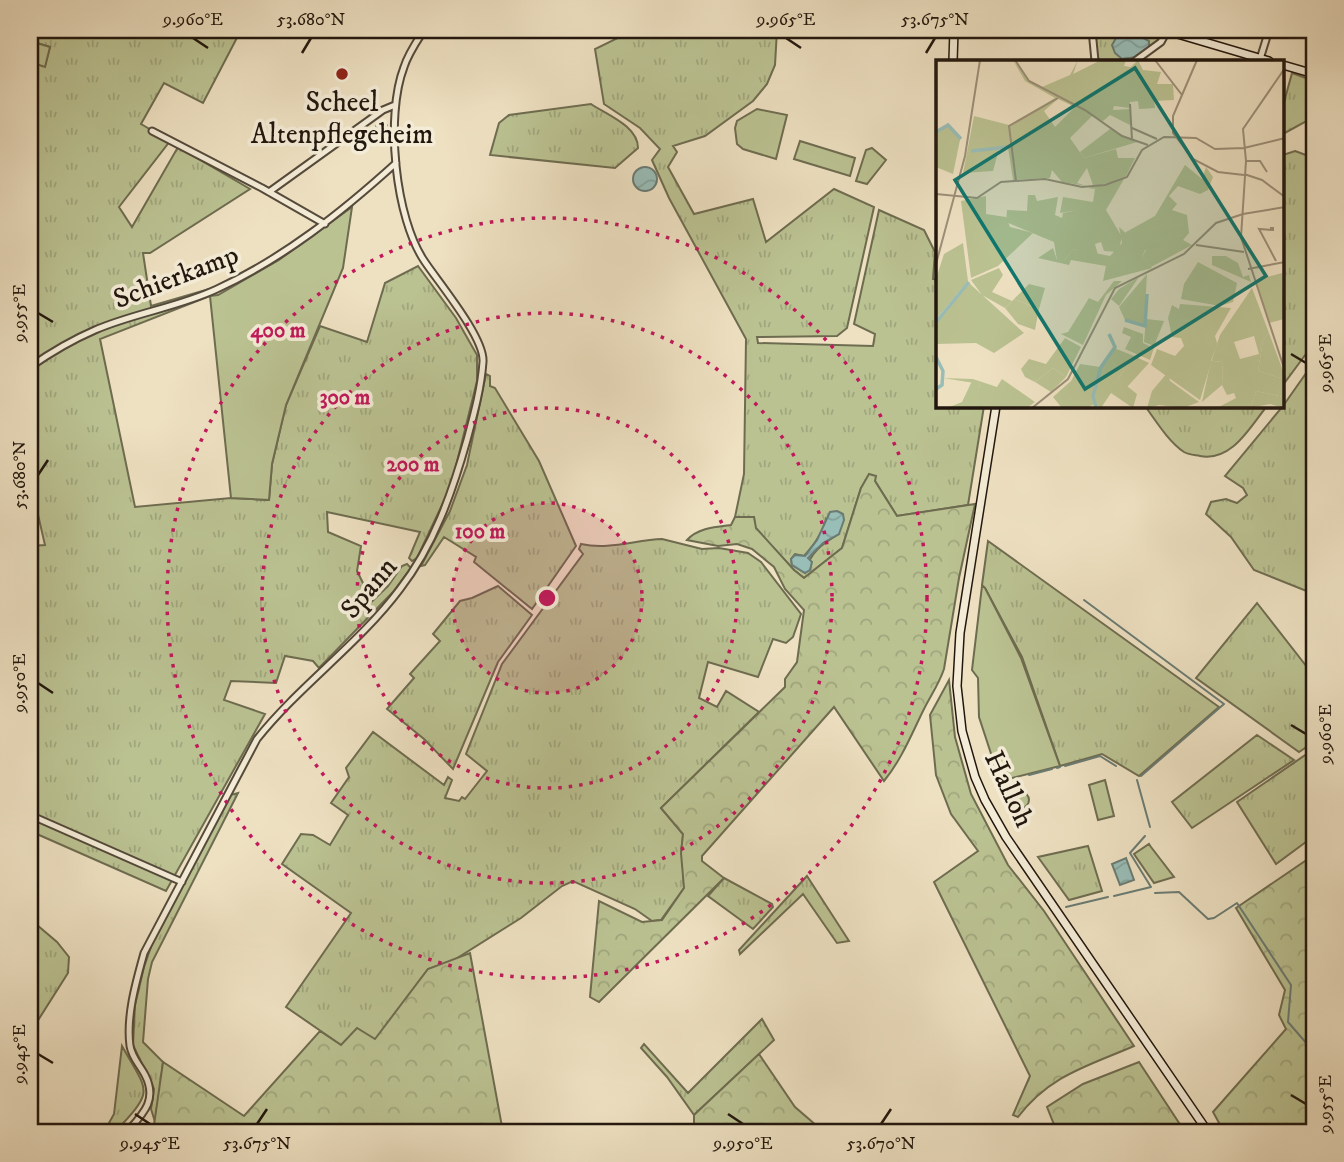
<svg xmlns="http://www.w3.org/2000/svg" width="1344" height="1162" font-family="'IM FELL DW Pica',serif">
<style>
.grass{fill:url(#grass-tufts);stroke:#6e6c50;stroke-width:2;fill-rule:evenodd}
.forest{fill:url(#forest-crowns);stroke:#6e6c50;stroke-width:2}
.garden{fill:#bbc292;stroke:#6e6c50;stroke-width:2}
.water{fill:url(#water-waves);stroke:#697b73;stroke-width:2}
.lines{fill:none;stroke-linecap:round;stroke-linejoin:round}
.stream{stroke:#697b73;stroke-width:2}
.minor-casing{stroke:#554a3b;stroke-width:9}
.secondary-casing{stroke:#22170e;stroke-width:10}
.minor{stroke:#f4ecd7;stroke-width:5}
.secondary{stroke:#f4ecd7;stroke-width:7}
.ticks{fill:none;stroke:#22170e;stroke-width:2.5}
.ring{fill:none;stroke:#c2185b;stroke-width:3.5;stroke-dasharray:3.5 7}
.poi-dot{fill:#8f2418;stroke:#f4ecd7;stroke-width:2.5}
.labels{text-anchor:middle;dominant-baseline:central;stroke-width:7;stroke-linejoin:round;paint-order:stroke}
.poi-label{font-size:28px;fill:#22170e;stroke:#f4ecd7}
.street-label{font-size:28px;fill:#22170e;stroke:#f4ecd7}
.inset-river{fill:none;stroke:#99bdb7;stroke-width:3.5}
.inset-road{fill:none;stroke:#9c907a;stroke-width:2}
.view{fill:#0f766e;fill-opacity:0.15;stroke:#0f766e;stroke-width:3.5}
.inset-edge{fill:none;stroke:#22170e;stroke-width:3.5}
.centre{fill:#c2185b;stroke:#f4ecd7;stroke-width:3.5}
.ring-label{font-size:21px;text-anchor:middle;font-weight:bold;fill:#c2185b;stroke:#f4ecd7;stroke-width:7;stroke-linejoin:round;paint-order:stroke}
.neatline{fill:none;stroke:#22170e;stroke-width:2.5}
.ticks-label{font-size:18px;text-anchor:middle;fill:#22170e}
</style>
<defs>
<pattern id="grass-tufts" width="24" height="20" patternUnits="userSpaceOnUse" patternTransform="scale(1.75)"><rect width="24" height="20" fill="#bbc292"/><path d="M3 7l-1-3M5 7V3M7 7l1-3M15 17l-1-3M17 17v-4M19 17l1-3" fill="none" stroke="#a0a67d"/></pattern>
<pattern id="forest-crowns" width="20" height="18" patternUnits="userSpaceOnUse" patternTransform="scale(1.75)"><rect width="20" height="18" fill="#bbc292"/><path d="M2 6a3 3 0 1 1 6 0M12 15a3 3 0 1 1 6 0" fill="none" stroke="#a0a67d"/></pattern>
<pattern id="water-waves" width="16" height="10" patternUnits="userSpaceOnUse" patternTransform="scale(1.75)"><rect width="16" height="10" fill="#99bdb7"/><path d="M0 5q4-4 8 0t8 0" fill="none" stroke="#84a29c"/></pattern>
</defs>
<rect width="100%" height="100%" fill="#eee1c2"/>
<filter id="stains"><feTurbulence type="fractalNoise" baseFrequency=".00286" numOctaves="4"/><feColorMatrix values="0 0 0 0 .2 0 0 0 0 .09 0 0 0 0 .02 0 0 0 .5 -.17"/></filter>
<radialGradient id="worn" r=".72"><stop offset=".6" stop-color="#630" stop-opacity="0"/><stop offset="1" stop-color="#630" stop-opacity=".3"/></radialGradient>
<!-- grass -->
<path class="grass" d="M30,30H241L203,103L164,83L141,124L170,141L119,207L132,227L178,147L250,189L150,253H143L151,306L216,287L210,296L100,339L135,507L231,498L269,500L272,464L286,405L320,326L367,342L385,283L418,266L456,318L477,355V381L451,486L417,558L412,561L409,558L420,532L327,512L328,532L361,546L357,571L366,589L363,610L388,586L402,566L407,564L411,568L393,592L319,668L313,661L285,656L276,683L231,681L224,700L265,714L166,891L30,831V546L45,545L30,480V62L45,66L50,47L30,41Z
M634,30H662L672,37L682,30H777L775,65L767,84L753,101L705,136L673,146L677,152L668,167L694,214L753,199L766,242L834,189L874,207L847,328L837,336L757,337L758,343L873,346L875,334L854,324L879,210L924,230L935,252L933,279L938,280V406H984L968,505L897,516L875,481L861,488L842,548L804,578L794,570L755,528L754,517H735L744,474L746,339L669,198L652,160L660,149L640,128L604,104L595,49ZM826,519L839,534C822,544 809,553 805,573L792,565L791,559L795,554L804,556C814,545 823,533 826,519Z
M1094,30H1153L1164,33L1159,42L1133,61H1097Z
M1292,73L1314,81V117L1283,134V106Z
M591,104C607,115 638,126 638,148L615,168L490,155L499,123L509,115Z
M1295,151L1314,158V343L1283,385V155Z
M1314,362V594L1254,570L1231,537L1206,514L1211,502L1226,499L1237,503L1247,495L1243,488L1225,476L1283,406Z
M486,374L490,376V386L495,388L539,461L576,546L532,609L474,562L476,557L444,537L425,565L421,566L450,511L467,465Z
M1145,406H1267C1250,427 1232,462 1200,456C1195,455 1189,455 1184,452C1168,441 1156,421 1145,406Z
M662,539L702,549L719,548L748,553L761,562L801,614L793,637L786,643L773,639L758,677L708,662L699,698L717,707L726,691L759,712L661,808L683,834L682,851L684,888L661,920L652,921L635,909L573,881L562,886L521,918L454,960L428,969L375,1040L341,1045L286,1007L351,913L282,864L301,834L313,835L330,845L348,815L331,803L349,777L346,768L373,732L444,785L448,777L452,780L445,798L459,801L462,797L465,799L487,771L466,754L502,664L583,554L579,549L581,544C609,550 635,540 662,539Z
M988,541L1219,707L1139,776L1102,754L1060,766L1022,657L985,588L982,585Z
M498,586L532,615L498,662L453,769L424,739L387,709L414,678L410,674L440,641L433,634L460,601L472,598Z
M1257,603L1314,676V742L1299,752L1196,678Z
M1257,735L1294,760L1192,828L1172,802Z
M1314,749V836L1276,864L1237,802Z
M238,793L152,962L148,979L143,1042L163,1062L156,1125L151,1109L154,1089L133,1045L135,1005L144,967L152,944L230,795Z
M1088,846L1102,891L1069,900L1038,857Z
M807,876L849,941L837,943L803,894L740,954L739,950Z
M724,878L772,904L773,907L753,929L708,896Z
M30,919L57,942L69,957L68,973L30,1033Z
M762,1019L774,1040L694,1115L667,1077L641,1048L644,1044L688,1093Z
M122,1046C149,1094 155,1089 115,1132H104L114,1114Z"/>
<!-- forest -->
<path class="forest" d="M869,474L876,476L875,481L897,516L975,504L959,578L944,669C939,684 931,695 924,709C912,733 902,759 884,781L834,707L702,856V861L724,878L599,1002L590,997L599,901L642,922L662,920L684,888L681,853L683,834L661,808L785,687V679L797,662L804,610L785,589L774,567L752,549L737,544L718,546L687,540C698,528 715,527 731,525L735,517H754L756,528L794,570L804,578L842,548L861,488Z
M949,680L955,737L971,794L1008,865L1044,911L1134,1046C1088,1066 1050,1075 1018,1117L1013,1115L1030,1076L934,882L978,851L951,814L936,775L930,715Z
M1314,855V1132H1224L1213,1112L1286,1029L1279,1015L1285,990L1236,908Z
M470,953L503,1132H153L163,1062L244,1116L320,1031L341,1045L357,1028L375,1039L428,969Z
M759,1054L795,1107L824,1132H694V1115Z
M1139,1062L1185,1132H1057L1047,1107L1083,1084Z"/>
<!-- garden -->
<path class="garden" d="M818,30H887L886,36Z
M30,41L50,47L45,67L30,62Z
M757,109L787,115L776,159L743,149L737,144L735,128L737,121Z
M800,141L855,158L850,176L794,159Z
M872,148L886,160L867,184L856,181L866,150Z
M352,207L343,268L286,405L272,464L269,500L231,498L210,296L218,295L279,260Z
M982,586L985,588L1021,658L1060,766L1000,781L979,717L978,678L972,670Z
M1105,780L1114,816L1098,820L1089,785Z
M1013 800a8 8 0 1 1 16 0a8 8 0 1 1-16 0Z
M1149,844L1151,847L1174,877L1154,883L1134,854Z"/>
<!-- water -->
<path class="water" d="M1134,33L1149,41V48L1137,57L1122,59L1115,53L1112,45L1116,38Z
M379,122L387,125L386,140L383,143H380C376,137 373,127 379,122Z
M633 179a12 12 0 1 1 24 0a12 12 0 1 1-24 0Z
M837,511L843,514L844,520L839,534L823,543L808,558L812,562L810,570L805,573L792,565L791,559L795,555L805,556L817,540L830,512Z
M1126,858L1134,880L1120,885L1112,864Z"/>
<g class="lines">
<!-- stream -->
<path class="stream" d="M1084,600L1224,704L1141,776
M1065,766L1100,756L1116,766
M1057,768L1060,767
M1029,775L1052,769
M1137,780L1150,827
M1155,893L1179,892L1208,919L1214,918L1237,903L1291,985L1288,1022L1314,1052
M1114,896L1151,887L1130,853L1145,836
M1066,907L1108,897"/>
<!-- minor casing -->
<g class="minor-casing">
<path id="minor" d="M1092,30L1095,61
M1260,59L1269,30
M1135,61L1161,42L1167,31
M152,131L262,188L325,224
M269,192L383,110L395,105
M30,367C50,353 72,340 95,330C134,313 179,307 217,289C284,258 342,212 396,163
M30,815L182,882
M127,1132C143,1114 158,1100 145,1075C140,1065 132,1058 130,1046C126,1016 136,982 144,953L257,739C300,685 359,644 400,589C434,545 452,493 467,440C474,414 481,389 483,362C485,338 439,283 425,262C395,219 385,116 404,67C408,54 417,41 424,30"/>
</g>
<!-- secondary casing -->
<g class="secondary-casing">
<path id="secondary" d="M1164,30L1269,61
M953,61L954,30
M1283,65L1314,74
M996,406L960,633L957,686L962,731L975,777L985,800L1006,837L1208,1132"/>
</g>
<!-- minor -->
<use href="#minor" class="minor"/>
<!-- secondary -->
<use href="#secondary" class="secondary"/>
</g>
<!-- ticks -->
<path class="ticks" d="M193,38L208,48M786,38L801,48M302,53L311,38M926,53L935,38M38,313L53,322M1291,354L1306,363M38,475L48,460M38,683L53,693M1291,725L1306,734M38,1054L53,1063M1291,1095L1306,1104M135,1114L150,1124M728,1114L743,1124M257,1124L267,1109M881,1124L891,1109"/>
<!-- distance rings -->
<circle cx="547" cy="598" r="95" fill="#c2185b" fill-opacity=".12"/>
<g class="ring">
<circle cx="547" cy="598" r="95"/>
<circle cx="547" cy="598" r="190"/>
<circle cx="547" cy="598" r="285"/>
<circle cx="547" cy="598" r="380"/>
</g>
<!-- markers -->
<circle class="poi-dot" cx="342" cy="74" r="7"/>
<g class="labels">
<!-- poi labels -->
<g class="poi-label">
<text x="342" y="102">Scheel<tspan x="342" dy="32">Altenpflegeheim</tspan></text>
</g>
<!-- street labels -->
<g class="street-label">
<text transform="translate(176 277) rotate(-21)">Schierkamp</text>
<text transform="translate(369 588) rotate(-50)">Spann</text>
<text transform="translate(1009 789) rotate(65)">Halloh</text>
</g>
</g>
<!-- overview -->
<g transform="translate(936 60)">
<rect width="348" height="348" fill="#eee1c2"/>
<path d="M77,0L93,20L106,27L134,15L142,0L137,14L165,0H190L188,6L195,7L202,0L207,10L225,12L221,24H237L238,40L218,41L219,48L203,49L202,41L194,42V48L178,46L177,50L194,49V65L174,55L167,61L156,56L134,78L148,98L180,89L182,98H199L190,116L168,125H157L151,108L141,123L151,126L126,122L116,110L114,118L77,120L72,87L63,89L57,111L27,113L38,56L73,65L119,38L89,21ZM122,39L139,47L119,67L108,51ZM12,66L24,80L17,114L0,107V72ZM249,105L266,119L270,107L277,117L272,130L264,134L242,126L233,136L241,144L236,150L251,155L253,173L247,180L256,185L215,207L206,197L210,190L188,189L190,172L219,156ZM188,119L170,150L186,177L182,192L168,191L165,182L159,184L162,195L138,189L128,200H121L118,182L70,162L71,150L91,151L92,135H99L101,141L122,137L119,155L126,158L127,153L142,150L124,153L127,137L157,142L159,129L152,128ZM27,183L32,221L0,259V219L8,194ZM276,196H290L302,203L307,217L313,215L315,222L276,205ZM262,202L301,223L297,242L284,246L245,239L248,224ZM211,214L208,265L189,260L183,247ZM316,228L333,273L327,280L322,311L348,319V337L320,331L314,348H281L300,338L298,333L291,335L286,325L287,302L275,301L284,275ZM318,276L323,294L304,299L298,282ZM78,239L103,249L99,270L82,264L69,248ZM244,244L295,248L279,276L281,283L264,340L215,305L221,289L239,296L248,286L245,278L236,277L232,258L236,245L243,249ZM210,259L228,261L218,286L208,282ZM188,267L207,274V283L218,288L214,300L189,289L195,277L186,273ZM198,296L213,303L191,327L182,319ZM117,308L130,317L115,332L99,322ZM7,318L37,319L61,327L66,319L99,342L91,348H58L40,341L44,324Z" fill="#bbc292" fill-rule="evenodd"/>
<path d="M50,136V154L70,157L74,167L97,173L62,206L35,218L25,141ZM183,167L192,175L188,189L210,188L206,197L216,208L167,221L170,206L135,200L133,205L102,198L117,188L121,200H128L138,189L174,196L186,183ZM63,208L67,215L56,232L76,241L69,248L46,235L35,220ZM178,221H186L170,235L147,285L125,274L132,272L153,238L162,242ZM33,223L88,273L58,293L40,283L0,284V263ZM93,224L109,228L103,249L78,239ZM129,278L145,287L130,317L117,308L99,322L89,317L85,309L93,299L110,304ZM178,288L198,296L182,319L201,334L197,348L175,333L165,348L158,344L152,348H126L117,337L135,321L144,304L164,307ZM232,312L234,321L263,342L247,348L223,345L211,348L216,331ZM36,321L44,324L41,341L58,348H11L26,342ZM320,331L348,337V348L334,344L314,348Z" fill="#bbc292"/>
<path d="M174,69L201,82L148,98L144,92ZM346,213L348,259L333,263L320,220ZM203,217L183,246L175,239L183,229ZM333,273L347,311L348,319L322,311L327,280ZM275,301L287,302L286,325L266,342Z" fill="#bbc292"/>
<path class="inset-river" d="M0,72L12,65L25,79M35,91L73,87M189,260L209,266L211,234M0,262L33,222M0,297L7,311L6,325L0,329M160,348L157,336L165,307L179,287L173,274"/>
<path class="inset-road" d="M79,0L93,21L149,50L186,76L212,85M219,0L246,35M261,0L237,56V73L257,99L282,112L308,115M349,8L307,69L310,101L305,177L349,311M194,44L196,80M196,68L221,79M310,101H324L331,112M308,114L326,120L349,137M80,121L73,66L122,38M0,134L41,138L65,122L109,119L146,127L169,125L191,117L206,90L228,77L260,78L279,89L308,88L349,78M307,154L349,147M334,168H337V170L323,169L340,201M260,185L308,192M0,204L29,96L44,0M312,209L349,202M96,348L132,319L179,228L248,194L280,163L307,154"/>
<path class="view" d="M199,8L330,216L149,329L19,120Z"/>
<rect width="348" height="348" class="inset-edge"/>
</g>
<circle cx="547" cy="598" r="10" class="centre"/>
<g class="ring-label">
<text x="278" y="337">400 m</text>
<text x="345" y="404">300 m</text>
<text x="413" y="471">200 m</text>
<text x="480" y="538">100 m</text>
</g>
<!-- margin -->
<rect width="1344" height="1162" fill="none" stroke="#eee1c2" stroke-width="77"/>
<rect x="38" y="38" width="1268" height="1086" class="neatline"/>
<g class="ticks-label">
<text x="193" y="25">9.960°E</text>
<text x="311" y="25">53.680°N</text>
<text x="786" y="25">9.965°E</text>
<text x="935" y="25">53.675°N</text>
<text transform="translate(19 313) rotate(-90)" y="6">9.955°E</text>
<text transform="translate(1325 363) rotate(-90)" y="6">9.965°E</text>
<text transform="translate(19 475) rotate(-90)" y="6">53.680°N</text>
<text transform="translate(19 683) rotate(-90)" y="6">9.950°E</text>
<text transform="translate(1325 734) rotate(-90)" y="6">9.960°E</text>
<text transform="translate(19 1054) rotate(-90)" y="6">9.945°E</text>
<text transform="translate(1325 1104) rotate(-90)" y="6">9.955°E</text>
<text x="150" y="1149">9.945°E</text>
<text x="257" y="1149">53.675°N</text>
<text x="743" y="1149">9.950°E</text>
<text x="881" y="1149">53.670°N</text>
</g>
<rect width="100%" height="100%" filter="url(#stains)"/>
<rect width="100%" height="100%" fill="url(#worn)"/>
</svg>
